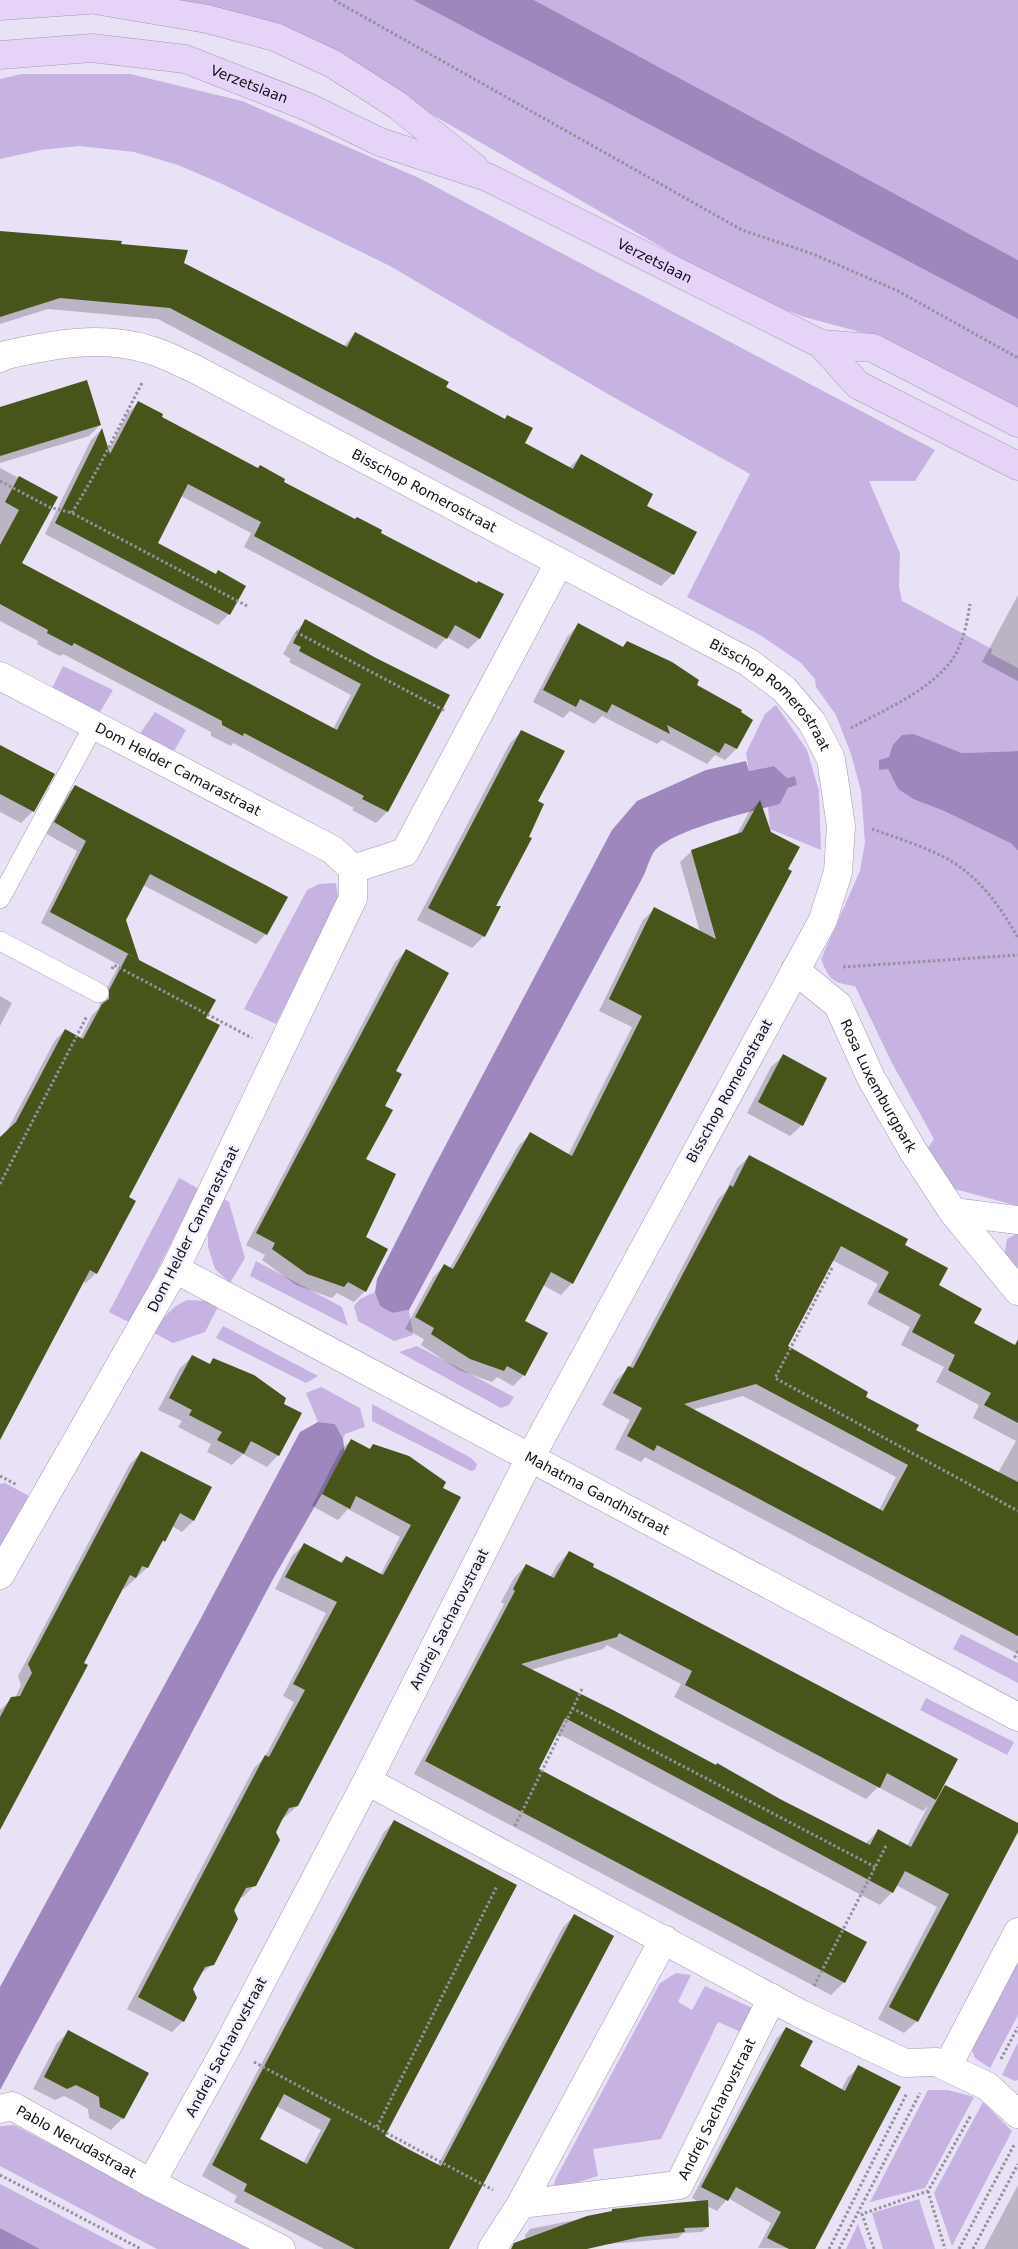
<svg xmlns="http://www.w3.org/2000/svg" width="1018" height="2249" font-family="'DejaVu Sans',sans-serif">
<style>
.green{fill:#c6b3e2}
.water{fill:#9d87bd}
.shadow{fill:#0003;fill-rule:evenodd}
.building{fill:#47551b;fill-rule:evenodd}
.lines{fill:none;stroke-linecap:round;stroke-linejoin:round}
.lane-casing{stroke:#a29aae;stroke-width:20}
.street-casing{stroke:#a29aae;stroke-width:29}
.secondary-casing{stroke:#a29aae;stroke-width:29}
.path{stroke:#958f9e;stroke-width:3;stroke-dasharray:2.5 2.5;stroke-linecap:butt}
.lane{stroke:#fff;stroke-width:19}
.street{stroke:#fff;stroke-width:28}
.secondary{stroke:#e5d4f8;stroke-width:28}
.labels{text-anchor:middle;dominant-baseline:central;stroke-width:5;stroke-linejoin:round;paint-order:stroke}
.street-label{font-size:14px;fill:#110e15;stroke:#f4f0fc}
</style>
<rect width="100%" height="100%" fill="#e9e1f5"/>
<!-- green -->
<path class="green" d="M174,0H413L1018,319V413L864,333L804,317L743,294L294,35Z
M534,0H1018V260Z
M22,74H130L242,101L419,178L935,450L915,481H869L900,553L899,586L902,601L992,649L991,654L1018,668V751L962,753L914,734L892,746L889,757L879,760V769H888L898,789L913,799L944,811L1012,844L1018,851V1206L951,1188L926,1151L934,1139L892,1063L855,986C833,983 829,980 821,959L860,871L865,842L861,791L851,754L836,715L816,687L815,679L801,663L760,635L687,597L750,474L606,393L390,266L220,183L178,165L134,152L79,146L41,150L0,159V79Z
M63,666L113,690L100,712L52,688Z
M776,705L807,750L819,791L821,850L770,829L768,807L780,804L788,788L797,785L795,776L787,778L774,766L749,771L746,753L765,714Z
M155,712L186,730L174,751L139,735Z
M336,883L338,898L276,1024L244,1009L307,890L319,884Z
M179,1178L199,1189L130,1323L109,1312Z
M224,1199L229,1202L245,1258L230,1283L215,1269L208,1247V1230Z
M1018,1233V1275L1004,1258L1007,1239Z
M256,1261L342,1307L348,1326L250,1276Z
M375,1292L380,1306L392,1313L409,1310L413,1335L394,1341L358,1321L354,1306L360,1299Z
M188,1300L206,1301L218,1307L205,1332L173,1343L154,1333C163,1318 171,1306 188,1300Z
M223,1326L318,1376L306,1383L216,1338Z
M417,1346L514,1397L509,1405L501,1408L399,1352Z
M321,1387L360,1408L365,1427L345,1434L343,1439L335,1424L318,1422L306,1393Z
M372,1404L471,1458L477,1464L475,1470L471,1471L372,1421Z
M5,1483L29,1496L0,1546V1484Z
M961,1634L1018,1663V1683L953,1649Z
M926,1698L1014,1742L1007,1755L920,1710Z
M1018,1952V2015L990,2068L975,2058L970,2047Z
M676,1973L691,1975L678,2002L692,2010L705,1986L754,2009L743,2033L718,2022L661,2139L593,2149L598,2176L557,2189L554,2185L555,2180L660,1983Z
M1018,2042V2080L1015,2081L1002,2075Z
M928,2090H948L974,2097L925,2188L870,2202Z
M983,2102L1012,2131L952,2246L934,2193Z
M14,2125L249,2249H157L0,2166V2126Z
M0,2184L125,2249H40L0,2228Z
M919,2199L935,2249H883L872,2213Z
M858,2224L867,2249H846Z"/>
<!-- water -->
<path class="water" d="M413,0H534L1018,260V319Z
M914,734L962,753L1018,751V851L1012,844L944,811L913,799L898,789L888,769L879,770V760L889,757L892,746L902,735Z
M746,761L749,771L774,766L787,778L795,776L797,785L788,788L780,804C753,811 667,831 653,853C649,860 647,868 644,875L409,1310L392,1313L380,1306L375,1292L377,1279L431,1173L612,830L637,801L706,770Z
M318,1422L335,1424L343,1439L345,1454L273,1579L116,1876L0,2090V1987L201,1618L300,1432Z
M0,2228L40,2249H0Z"/>
<!-- shadow -->
<path class="shadow" d="M120,245L182,264L343,347L355,333L444,388L524,444L569,468L581,456L645,506L673,574L661,586L158,319L48,309L0,324V269Z
M138,403L161,418L282,482L476,585L502,595L479,639L468,649L447,637L436,649L244,547L251,533L181,496L156,544L229,614L218,625L45,534L91,440L101,430L108,451L128,413Z
M0,408L100,425L89,436L0,463Z
M0,468L56,498L20,563L333,729L351,695L289,662L291,659L283,654L295,632L306,621L375,660L448,696L387,812L376,823L352,810L354,808L233,743L231,746L211,736V732L63,654L60,656L37,644L38,641L0,621Z
M1018,595V681L982,662Z
M578,625L622,648L627,643L740,713L736,749L725,760L715,755L707,764L662,740L657,744L602,716L594,724L570,711L563,718L533,702L567,637Z
M521,732L537,802L484,936L472,948L417,920L510,743Z
M0,747L33,811L21,823L0,812Z
M75,786L266,934L256,944L143,885L125,920L138,960L205,1019L96,1273L86,1283L83,1281L0,1439V1144L55,1040L65,1030L80,1039L92,1015L99,1008L100,1001L119,965L41,923L77,851L45,833L65,796Z
M759,802L770,833L572,1283L561,1295L543,1285L523,1321L524,1375L513,1386L497,1377L492,1382L459,1370L421,1345L424,1339L405,1329L433,1277L444,1266L450,1268L519,1145L531,1134L568,1155L632,1027L599,1011L643,920L654,909L700,932L680,862L692,851L736,836L749,812Z
M406,951L394,1072L364,1160L365,1291L354,1302L337,1293L332,1298L296,1285L262,1260L265,1255L246,1245L395,962Z
M0,996L12,1003L0,1026Z
M783,1056L802,1125L790,1136L747,1113L771,1067Z
M750,1156L903,1246L972,1324L1018,1364V1654L645,1457L641,1462L615,1449L630,1420L602,1405L616,1380L629,1368L718,1199L726,1191L737,1168ZM832,1260L878,1284L867,1304L910,1327L901,1345L944,1367L936,1382L979,1405L973,1418L1016,1441L998,1473L915,1431L786,1346ZM743,1396L896,1477L879,1510L691,1410Z
M192,1357L209,1365L214,1360L282,1404L278,1455L267,1467L243,1454L232,1465L207,1452L211,1444L178,1427L182,1421L158,1410L180,1368Z
M351,1440L369,1450L373,1445L444,1482L297,1806L285,1817L282,1818L255,1885L243,1897H240L213,1964L198,1976L191,1989L183,2021L172,2032L127,2009L254,1768L265,1757L294,1702L283,1696L326,1613L275,1589L292,1556L304,1545L340,1563L346,1557L380,1575L400,1537L348,1509L338,1520L312,1506L340,1451Z
M141,1453L210,1488L193,1521L182,1532L172,1526L147,1568L124,1589L122,1588L0,1827V1710L11,1699L15,1698L21,1685L18,1676L130,1464Z
M569,1552L940,1792L945,1786L1018,1824V1829L917,2021L904,2033L878,2019L937,1907L896,1885L892,1892L880,1905L557,1733L537,1770L844,1982L831,1995L414,1774L504,1604L501,1602L514,1578L526,1565L550,1578L557,1565ZM607,1645L681,1684L674,1697L866,1799L878,1787L923,1811L928,1806L907,1846L878,1831L865,1844L530,1670L603,1649Z
M394,1821L383,2137L438,2165L563,1927L574,1916L448,2249H324L234,2202L237,2196L202,2176L384,1832ZM276,2106L321,2130L303,2163L258,2140Z
M786,2028L798,2067L841,2090L848,2077L859,2067L814,2249L758,2248L771,2223L728,2198L717,2211L707,2206L708,2227L702,2232L683,2233L678,2238L551,2249H527L525,2235L530,2229L610,2213L613,2210L699,2202L692,2198L776,2039Z
M68,2032L123,2118L111,2130L89,2118L88,2109L76,2102L64,2096L55,2100L33,2089L57,2043Z
M1018,2185V2249H984Z"/>
<!-- building -->
<path class="building" d="M0,231L122,241L121,244L188,250L184,263L347,347L355,332L449,382L446,387L505,419L507,415L533,428L525,443L573,469L581,454L653,494L647,506L697,532L674,575L170,308L60,298L0,317Z
M87,380L101,425L0,456V407Z
M138,401L163,414L162,417L258,468L260,465L285,479L284,482L355,519L357,517L382,530L381,533L477,583L478,581L504,594L480,639L455,625L447,639L254,536L261,522L188,484L158,543L216,574L218,570L246,586L230,615L55,523L102,428L110,454Z
M19,476L58,497L22,563L337,730L361,684L299,651L301,647L293,643L305,619L376,658L450,695L388,812L362,799L364,796L244,733L243,736L222,725V721L74,643L72,646L47,633L48,630L0,604V545L19,510L5,502Z
M578,623L623,647L627,641L672,662L699,680L697,685L742,710L741,712L753,720L737,749L725,743L719,753L667,725L670,734L612,704L607,713L580,699L576,707L543,690Z
M521,730L565,751L538,801L544,804L529,837L532,838L496,906H501L485,937L428,908Z
M0,745L55,774L34,812L0,794Z
M75,785L288,897L267,935L150,874L126,920L139,960L216,1000L206,1018L220,1025L129,1197L136,1201L97,1274L90,1270L0,1440V1137L16,1122L65,1029L83,1039L102,1004L109,999V990L128,954L138,959L50,912L86,841L54,822Z
M760,800L771,832L800,847L788,869L792,871L573,1284L551,1272L525,1321L548,1333L525,1376L507,1366L504,1371L470,1359L431,1334L434,1328L415,1317L444,1264L453,1269L530,1132L572,1156L642,1016L609,999L654,907L716,939L691,850L742,832Z
M406,949L449,973L396,1071L402,1074L385,1106L393,1110L366,1159L396,1174L366,1237L388,1249L366,1292L348,1282L344,1287L307,1274L272,1249L275,1243L256,1233Z
M783,1054L827,1078L803,1126L758,1102Z
M749,1155L908,1239L905,1245L948,1268L939,1285L982,1309L974,1323L1015,1345L1018,1339V1423L984,1405L991,1393L948,1370L955,1355L912,1332L921,1315L878,1292L889,1272L841,1246L788,1346L868,1392L866,1397L919,1425L916,1430L1018,1482V1636L657,1445L654,1451L627,1436L642,1408L613,1393L628,1366L633,1368L730,1185L733,1187ZM756,1384L908,1465L883,1511L684,1404Z
M192,1355L210,1364L213,1358L254,1375L286,1398L284,1404L302,1413L279,1456L251,1441L244,1454L217,1440L222,1432L189,1415L192,1410L169,1398Z
M351,1439L370,1449L373,1444L409,1456L446,1482L443,1488L461,1497L298,1806L289,1808L282,1820L276,1832L280,1840L256,1886L246,1888L234,1910L238,1919L214,1965L205,1967L193,1989L197,1998L184,2022L138,1997L265,1755L269,1757L305,1690L293,1684L337,1602L285,1577L304,1543L342,1563L346,1556L383,1575L411,1525L356,1496L350,1509L322,1494Z
M141,1451L212,1487L194,1521L180,1513L165,1542L163,1540L148,1568L142,1566L136,1578L130,1575L84,1663L88,1665L0,1830V1717L11,1697L20,1696L26,1684L32,1673L28,1664Z
M569,1551L594,1564L593,1567L617,1579L958,1759L936,1800L887,1773L880,1788L685,1685L692,1671L619,1633L617,1637L521,1664L613,1710L716,1765L717,1763L780,1799L870,1845L878,1829L911,1847L945,1785L1018,1823V1832L918,2022L889,2007L949,1894L905,1871L893,1893L565,1718L539,1769L867,1942L845,1983L425,1761L515,1591L513,1589L526,1564L554,1578Z
M394,1820L517,1885L385,2136L408,2149L441,2166L574,1914L614,1936L449,2249H355L244,2191L247,2184L212,2165ZM284,2094L331,2119L307,2164L260,2139Z
M786,2027L813,2041L800,2066L845,2091L858,2065L901,2087L815,2249H789L767,2238L781,2212L736,2187L728,2201L701,2187Z
M68,2030L149,2073L124,2119L100,2107L99,2097L88,2091L76,2085L67,2089L44,2077Z
M708,2200L709,2227L684,2228L685,2232L640,2237L587,2249H511L514,2243L587,2216L612,2211V2209Z"/>
<g class="lines">
<!-- lane casing -->
<g class="lane-casing">
<path id="lane" d="M0,899L94,725
M0,941L99,993"/>
</g>
<!-- street casing -->
<g class="street-casing">
<g id="street">
<path id="s1" d="M0,358L6,355C54,344 102,335 150,350C165,354 179,362 193,368L748,662L784,689L812,722L831,759L841,826L838,872L823,920L530,1458L367,1781L227,2047L151,2183L281,2249"/>
<path id="s2" d="M0,676L333,850L353,869V898L175,1269L0,1575"/>
<path d="M353,869L405,852L559,563"/>
<path id="s3" d="M795,970L838,1005L871,1078L913,1151L953,1212L1018,1291"/>
<path d="M953,1212L1018,1220"/>
<path id="s4" d="M175,1269L1018,1717"/>
<path d="M367,1781L801,2014L905,2063L936,2062L987,2086L1018,2114"/>
<path d="M947,2067L1018,1932"/>
<path id="s5" d="M0,2109L12,2106L151,2183"/>
<path id="s6" d="M521,2204L679,2185L772,1998"/>
<path d="M492,2249L521,2204L664,1939"/>
</g>
</g>
<!-- secondary casing -->
<g class="secondary-casing">
<g id="secondary">
<path d="M95,0L207,19L275,37L333,64L397,105L474,167"/>
<path d="M0,6L88,0"/>
<path id="s7" d="M0,55L92,48L185,59L308,107L380,142L487,177L821,344L858,385L1018,466"/>
<path d="M821,344L873,348L1018,423"/>
</g>
</g>
<!-- path -->
<path class="path" d="M334,0L742,230L813,254L898,291L1018,358
M0,481L49,507L72,513L247,606
M72,513L97,470L143,381
M296,632L445,711
M851,728C884,710 923,694 948,665C962,649 967,624 970,604
M872,829C897,838 939,851 960,867C985,885 1003,911 1018,938
M843,967L1018,955
M112,969L114,965L252,1038
M0,1184L87,1016
M832,1268L775,1378L1018,1511
M0,1476L17,1485
M1018,1651L1015,1657L1018,1659
M572,1708L875,1867
M515,1826L583,1687
M814,1986L887,1844
M1001,2059L1018,2027
M254,2062L493,2190
M377,2127L497,1886
M0,2175L141,2249
M928,2191L945,2249
M829,2249L907,2093
M839,2249L920,2093
M874,2249L862,2214L928,2191L971,2115
M959,2249L1014,2145
M973,2249L1018,2164"/>
<!-- lane -->
<use href="#lane" class="lane"/>
<!-- street -->
<use href="#street" class="street"/>
<!-- secondary -->
<use href="#secondary" class="secondary"/>
</g>
<g class="labels">
<!-- street labels -->
<g class="street-label">
<text stroke="none"><textPath href="#s7" startOffset="255">Verzetslaan</textPath></text>
<text stroke="none"><textPath href="#s7" startOffset="698">Verzetslaan</textPath></text>
<text stroke="none"><textPath href="#s1" startOffset="461">Bisschop Romerostraat</textPath></text>
<text stroke="none"><textPath href="#s1" startOffset="866">Bisschop Romerostraat</textPath></text>
<text stroke="none"><textPath href="#s2" startOffset="201">Dom Helder Camarastraat</textPath></text>
<text stroke="none"><textPath href="#s3" startOffset="146">Rosa Luxemburgpark</textPath></text>
<text transform="translate(729 1091) rotate(-61)">Bisschop Romerostraat</text>
<text transform="translate(193 1229) rotate(-63)">Dom Helder Camarastraat</text>
<text stroke="none"><textPath href="#s4" startOffset="478">Mahatma Gandhistraat</textPath></text>
<text transform="translate(449 1619) rotate(-63)">Andrej Sacharovstraat</text>
<text transform="translate(226 2047) rotate(-62)">Andrej Sacharovstraat</text>
<text stroke="none"><textPath href="#s6" startOffset="244">Andrej Sacharovstraat</textPath></text>
<text stroke="none"><textPath href="#s5" startOffset="86">Pablo Nerudastraat</textPath></text>
</g>
</g>
</svg>
